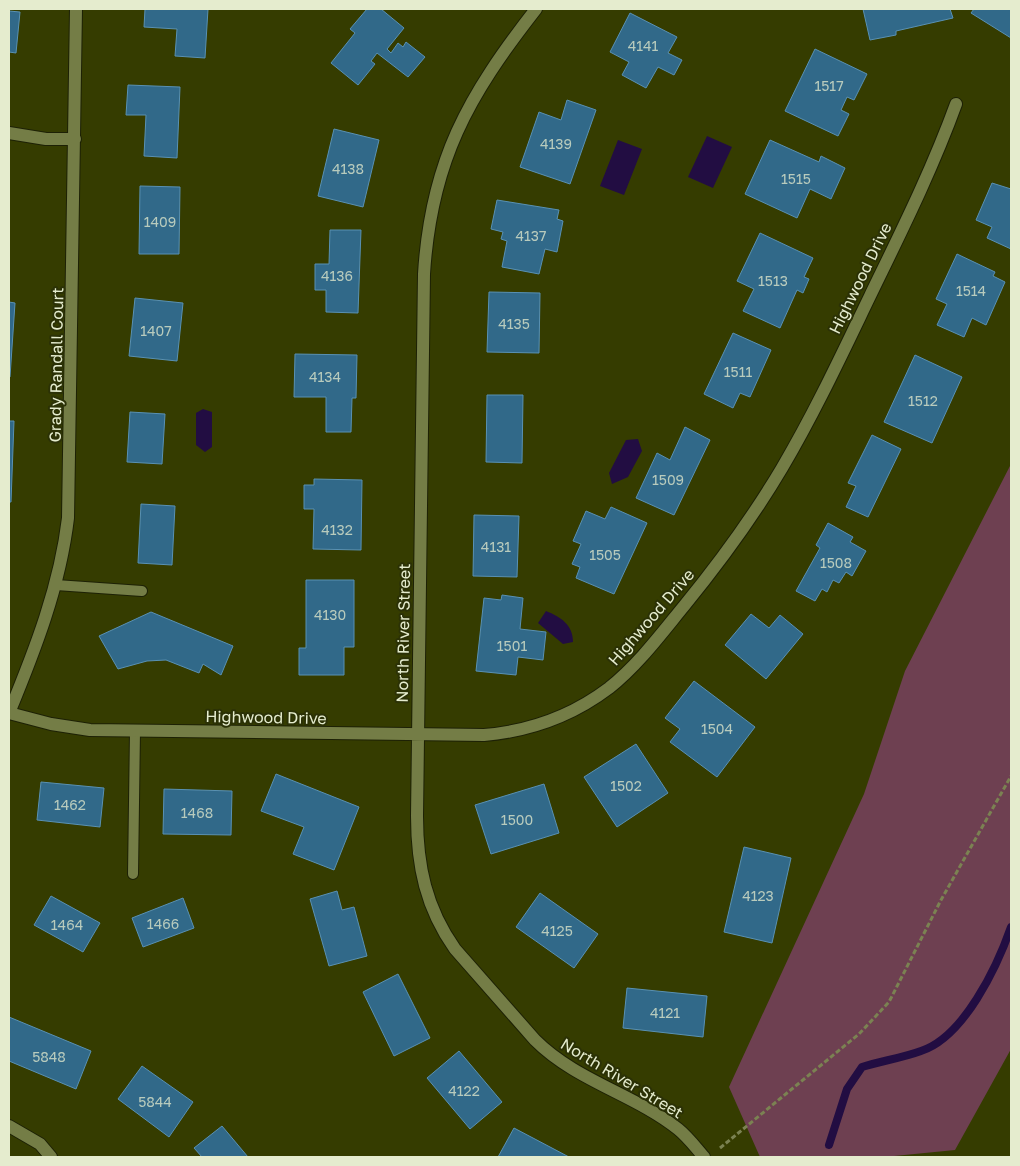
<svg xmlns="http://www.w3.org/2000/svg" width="1020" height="1166" font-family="'Golos Text',sans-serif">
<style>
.green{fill:#6e4051}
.water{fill:#220d42}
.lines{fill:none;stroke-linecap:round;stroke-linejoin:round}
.stream{stroke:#220d42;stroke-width:8}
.building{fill:#316989;stroke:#5991b3}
.service-casing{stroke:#1d2105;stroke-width:12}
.minor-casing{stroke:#1d2105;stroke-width:14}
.path{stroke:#7b8252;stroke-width:3;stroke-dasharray:5 2.5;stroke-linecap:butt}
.service{stroke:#747d46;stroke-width:10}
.minor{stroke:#747d46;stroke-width:12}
.labels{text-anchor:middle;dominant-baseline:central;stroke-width:4;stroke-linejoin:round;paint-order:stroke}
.number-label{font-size:14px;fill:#b8cbbd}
.street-label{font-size:16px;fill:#e5ecce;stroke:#2b3106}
</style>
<rect width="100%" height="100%" fill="#353c00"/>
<!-- green -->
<path class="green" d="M1011,464V1049L955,1150L884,1157H760L729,1087L864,794L905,671Z"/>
<!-- water -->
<path class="water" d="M707,136L732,147L713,188L688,177Z
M618,140L642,149L624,195L600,186Z
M203,409L212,412V447L205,452L196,445V413Z
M638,439L642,451L628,477L612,484L609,473L626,440Z
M546,611C561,617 573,625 573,642L563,644L538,623Z"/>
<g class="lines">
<!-- stream -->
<path class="stream" d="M829,1145L847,1089L862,1067C881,1061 902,1058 921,1051C964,1037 997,967 1011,927"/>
</g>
<!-- building -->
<path class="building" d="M145,9H208L205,58L175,56L177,29L144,27Z
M367,9H381L404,28L387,49L391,53L398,43L403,47L406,42L425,57L408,77L377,53L371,61L375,64L358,85L331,63L355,33L350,29Z
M863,9H950L953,18L896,31V35L870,40Z
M974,9H1011V38L971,13Z
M9,11L20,12L16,53L9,52Z
M630,13L677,37L668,53L682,60L674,75L658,67L646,88L622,75L629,62L610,52Z
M815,49L867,74L854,100L847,97L841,110L849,114L838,136L785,111Z
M128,85L180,87L177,158L144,156L146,115H126Z
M567,100L596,110L570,184L520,167L539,112L561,120Z
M334,129L379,140L363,207L318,196Z
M770,140L819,162L821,156L845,168L831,199L810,189L797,218L745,194Z
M992,183L1011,189V249L987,238L992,227L976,220Z
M140,186L180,187L179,254H139Z
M497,200L559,210L557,219L563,221L557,252L545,249L539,274L502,267L507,241L501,239L503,232L491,229Z
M330,230H361L358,313L326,312V290H315V264H329Z
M760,233L813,258L804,277L809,279L803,293L797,290L780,328L743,311L754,289L737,281Z
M957,254L995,272L993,276L1005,282L986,325L972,318L964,337L937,325L947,304L936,299Z
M489,292L540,293L539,353L487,352Z
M135,298L183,303L177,361L129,356Z
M9,302L15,303L10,377H9Z
M733,333L771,350L750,397L740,393L733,408L704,394Z
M295,354L357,355L356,398H352L351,432H326V397H294Z
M915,355L962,377L932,443L884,422Z
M487,395H523L522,463L486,462Z
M130,412L165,414L162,464L127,462Z
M9,421H14L11,502H9Z
M685,427L710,440L674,515L636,498L657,453L670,460Z
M872,435L901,449L868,517L846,507L856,486L848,483Z
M314,479L362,480L361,550L313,549L314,509H304V485H314Z
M141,504L175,506L172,565L138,563Z
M611,507L647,523L614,594L576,578L580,567L572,564L581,544L573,541L586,511L605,519Z
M474,515L519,516L517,577L473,576Z
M828,523L853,537L850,542L866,551L852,576L846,572L839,583L833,580L827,592L822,589L815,601L796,591L820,548L816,545Z
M306,580H354V647H344V675H299V648H306Z
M502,595L523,598L520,629L546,632L543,660L518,657L516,675L476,671L484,598L501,600Z
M151,612L233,646L221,675L203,664L199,673L166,660L147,661L118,669L99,636Z
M751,614L769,628L780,615L803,634L766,679L725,645Z
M694,681L755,727L717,777L670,742L680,729L665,718Z
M636,744L668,793L617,827L584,777Z
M276,774L359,807L334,870L293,854L304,827L261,811Z
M41,782L104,788L100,827L37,820Z
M544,784L559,833L491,854L475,805Z
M164,789L232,791L231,835L163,834Z
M744,847L791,858L772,943L724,932Z
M337,891L342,910L354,907L367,956L329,966L310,899Z
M540,893L598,934L574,968L516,927Z
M51,896L100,923L83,952L34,925Z
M183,898L194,928L143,947L132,918Z
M398,974L430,1038L394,1056L363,992Z
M627,988L707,996L703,1037L623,1028Z
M9,1017L91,1051L76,1089L9,1061Z
M459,1051L502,1102L470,1129L427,1078Z
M142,1066L193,1102L169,1137L118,1099Z
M222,1126L248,1157H202L194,1148Z
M514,1128L569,1157H498Z"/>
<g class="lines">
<!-- service casing -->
<g class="service-casing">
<path id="service" d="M56,585L142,591
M133,874L135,731"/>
</g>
<!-- minor casing -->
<g class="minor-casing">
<path id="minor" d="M536,9C468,96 431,161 424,274L417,816C417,866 426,908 455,949L535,1040C576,1081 634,1094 678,1129C688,1137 696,1148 704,1157
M9,133L46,139H75
M9,713L51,724L90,730L484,735C531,731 572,716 609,688C638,665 661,634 684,606C720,562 753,517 782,468C815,412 842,354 870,296C901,232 932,170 956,104
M9,713C35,650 60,586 68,518L76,9
M9,1126L40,1144L51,1157"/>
</g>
<!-- path -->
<path class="path" d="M720,1148L859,1034L889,1002L941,900L1011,776"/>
<!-- service -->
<use href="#service" class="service"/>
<!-- minor -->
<use href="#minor" class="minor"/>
</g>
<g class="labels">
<!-- number labels -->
<g class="number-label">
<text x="643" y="45">4141</text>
<text x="829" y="85">1517</text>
<text x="556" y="143">4139</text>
<text x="348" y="168">4138</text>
<text x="796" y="178">1515</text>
<text x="160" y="221">1409</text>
<text x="531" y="235">4137</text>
<text x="337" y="275">4136</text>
<text x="773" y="280">1513</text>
<text x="971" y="290">1514</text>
<text x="514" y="323">4135</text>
<text x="156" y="330">1407</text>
<text x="738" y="371">1511</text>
<text x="325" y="376">4134</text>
<text x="923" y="400">1512</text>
<text x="668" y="479">1509</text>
<text x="337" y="529">4132</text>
<text x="496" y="546">4131</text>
<text x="605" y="554">1505</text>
<text x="836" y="562">1508</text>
<text x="330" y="614">4130</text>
<text x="512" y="645">1501</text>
<text x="717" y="728">1504</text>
<text x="626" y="785">1502</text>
<text x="70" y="804">1462</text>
<text x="197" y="812">1468</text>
<text x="517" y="819">1500</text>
<text x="758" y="895">4123</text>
<text x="163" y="923">1466</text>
<text x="67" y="924">1464</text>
<text x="557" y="930">4125</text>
<text x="665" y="1012">4121</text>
<text x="49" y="1056">5848</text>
<text x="464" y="1090">4122</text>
<text x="155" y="1101">5844</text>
</g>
<!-- street labels -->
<g class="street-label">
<text transform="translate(860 278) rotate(-64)">Highwood Drive</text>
<text transform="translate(56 365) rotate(-89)">Grady Randall Court</text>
<text transform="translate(651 617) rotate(-49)">Highwood Drive</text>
<text transform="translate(403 633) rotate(-89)">North River Street</text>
<text transform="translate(266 717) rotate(1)">Highwood Drive</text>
<text transform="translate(622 1078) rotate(31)">North River Street</text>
</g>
</g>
<!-- border -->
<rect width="1020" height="1166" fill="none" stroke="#e5ecce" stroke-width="20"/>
</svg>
